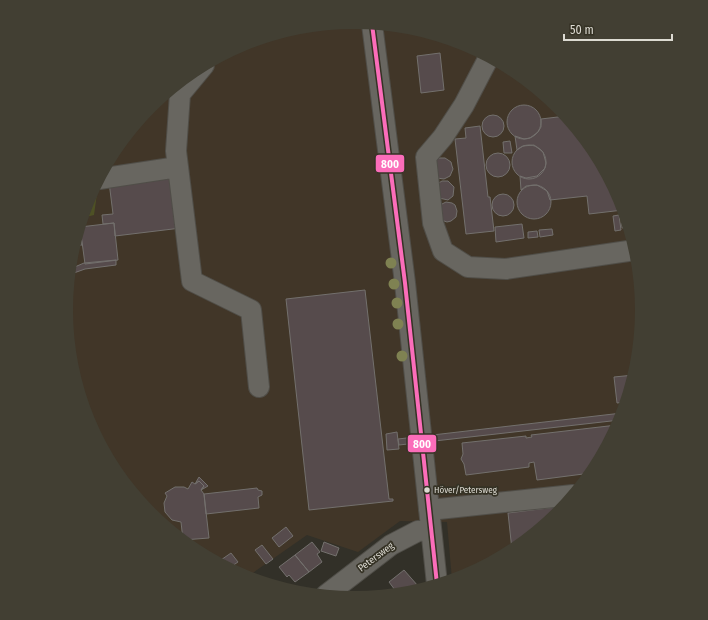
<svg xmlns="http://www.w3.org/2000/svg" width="708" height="620" font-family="'Fira Sans Condensed',sans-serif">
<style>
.industrial{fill:#413628}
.green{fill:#4e5125}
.building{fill:#564b4c;stroke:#73706d}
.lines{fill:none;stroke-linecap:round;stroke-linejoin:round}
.minor-casing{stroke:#504e48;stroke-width:22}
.minor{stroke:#686660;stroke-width:20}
.bus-1-casing{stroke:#353225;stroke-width:7}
.bus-1{stroke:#fb6dba;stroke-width:4}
.tree{fill:#7f8252}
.bus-dot{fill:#dcdad2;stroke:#353225;stroke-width:1.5}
.labels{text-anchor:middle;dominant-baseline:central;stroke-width:3.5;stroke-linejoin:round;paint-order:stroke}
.bus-label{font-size:9px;fill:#dcdad2;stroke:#353225;text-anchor:start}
.street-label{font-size:10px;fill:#dcdad2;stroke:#353225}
.line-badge{stroke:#353225;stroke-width:1.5}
.badge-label{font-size:11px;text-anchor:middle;font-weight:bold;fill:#fff}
</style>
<rect width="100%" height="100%" fill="#323028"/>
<!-- industrial -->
<path class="industrial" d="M354,22L410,28L464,44L514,71L558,107L594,150L620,200L637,254L642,310L636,366L620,420L593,470L557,514L514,550L464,576L452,580L447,522L400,521L358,552L307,535L247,577L194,549L150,513L114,470L88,420L71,366L66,310L72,254L88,200L115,150L151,106L194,70L244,44L298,27Z"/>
<!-- green -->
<path class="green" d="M99,179L94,215L82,218L88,200Z"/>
<!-- building -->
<path class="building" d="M440,53L444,90L421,93L417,56Z
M507 122a17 17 0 1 1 34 0a17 17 0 1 1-34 0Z
M482 126a11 11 0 1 1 22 0a11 11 0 1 1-22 0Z
M566,116L594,150L620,200L623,210L589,214L587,196L550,200L547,191L537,185L526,186L521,190L520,176L526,178L537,176L545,168L546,163L543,152L534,145L523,146L517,150L515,136L524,139L530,138L538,132L541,127V119Z
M480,126L488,197H490L494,231L466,234L455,139L466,138L465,128Z
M510,141L512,153H504L503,142Z
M512 162a17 17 0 1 1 34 0a17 17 0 1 1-34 0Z
M486 165a12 12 0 1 1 24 0a12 12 0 1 1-24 0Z
M438,158H445L451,162L452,166L453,169L450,176L444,179L437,178L435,160Z
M175,174L181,228L115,236L114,223L103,224L102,215L113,214L109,182Z
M442,181H448L454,187L453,196L448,200L439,198L437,184Z
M517 202a17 17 0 1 1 34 0a17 17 0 1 1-34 0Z
M492 205a11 11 0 1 1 22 0a11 11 0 1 1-22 0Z
M446,202L452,203L455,205L457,211L456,217L451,221L447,222L441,220L440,205Z
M625,214L628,227L622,228L621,215Z
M619,215L621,230L615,231L613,216Z
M114,223L118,260L85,264L80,227Z
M522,224L524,238L496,242L495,227Z
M80,227L82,245L74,246Z
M552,229L553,235L540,237L539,230Z
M537,231L538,237L528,238V232Z
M116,260V265L85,269L71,274L70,271V269L84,263Z
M365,290L389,499H393V501L309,510L286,299Z
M634,375L626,402L617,403L614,377Z
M622,413L620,420L399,445L398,439Z
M617,425L591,473L537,480L534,462L529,463V467L466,475L464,464L461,459L463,454L462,443L526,436V438L532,437L531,435Z
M397,432L399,449L387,450L386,434Z
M199,477L208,486L201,490L204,486L199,481L195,484Z
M199,481L204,486L201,490L204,494L209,538L183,540L181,522L172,520L165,512L164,503L167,496L165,493L175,487H184L188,489L192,482L195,484Z
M257,488L258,490L262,491V495L258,497L259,508L206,514L204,494Z
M564,506L557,514L512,550L508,513Z
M286,527L293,536L279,547L272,538Z
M312,542L320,552L317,554L322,562L309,572L295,555Z
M324,542L339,548L336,556L321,551Z
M262,545L273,559L266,564L255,550Z
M231,553L238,562L229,568L218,562Z
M295,555L309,572L295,582L289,575L287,577L279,567Z
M235,565L242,575L231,569Z
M404,570L418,586L410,593L398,594L389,582Z"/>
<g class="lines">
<!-- minor casing -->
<g class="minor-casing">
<path id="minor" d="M372,24L405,283L437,584
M489,57L464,105L443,137L426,157L433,223L443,251L468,267L506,269L635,250
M178,167L192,281L251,310L259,387
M99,179L178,167L176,151L180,94L204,65
M429,510L573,495
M326,595L391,545L418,531L431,530"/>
</g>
<!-- minor -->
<use href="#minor" class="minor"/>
<!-- bus-1 casing -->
<g class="bus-1-casing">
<path id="bus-1" d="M372,24L405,283L437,584"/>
</g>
<!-- bus-1 -->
<use href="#bus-1" class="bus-1"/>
</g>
<!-- trees -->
<g class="tree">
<circle cx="391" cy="263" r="5.5"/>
<circle cx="394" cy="284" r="5.5"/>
<circle cx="397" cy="303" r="5.5"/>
<circle cx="398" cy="324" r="5.5"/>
<circle cx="402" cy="356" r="5.5"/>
</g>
<!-- markers -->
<circle class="bus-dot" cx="427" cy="490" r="3.5"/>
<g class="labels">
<!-- bus labels -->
<g class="bus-label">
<text x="434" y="490">Höver/Petersweg</text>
</g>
<!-- street labels -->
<g class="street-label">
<text transform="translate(376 557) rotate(-37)">Petersweg</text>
</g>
</g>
<!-- crop -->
<path d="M0 0H708V620H0ZM73 310a281 281 0 1 1 562 0a281 281 0 1 1-562 0Z" fill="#423f33" fill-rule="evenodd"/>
<g class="line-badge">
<rect x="375" y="154" width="30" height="19" rx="4" fill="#fb6dba"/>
<rect x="407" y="434" width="30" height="19" rx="4" fill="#fb6dba"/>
</g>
<g class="badge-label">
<text x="390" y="168">800</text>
<text x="422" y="448">800</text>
</g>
<!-- scale -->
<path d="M564 34v6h108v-6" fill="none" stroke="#dcdad2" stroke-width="2"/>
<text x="570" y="34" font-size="12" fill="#dcdad2" stroke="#353225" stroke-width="3" paint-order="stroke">50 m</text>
</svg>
